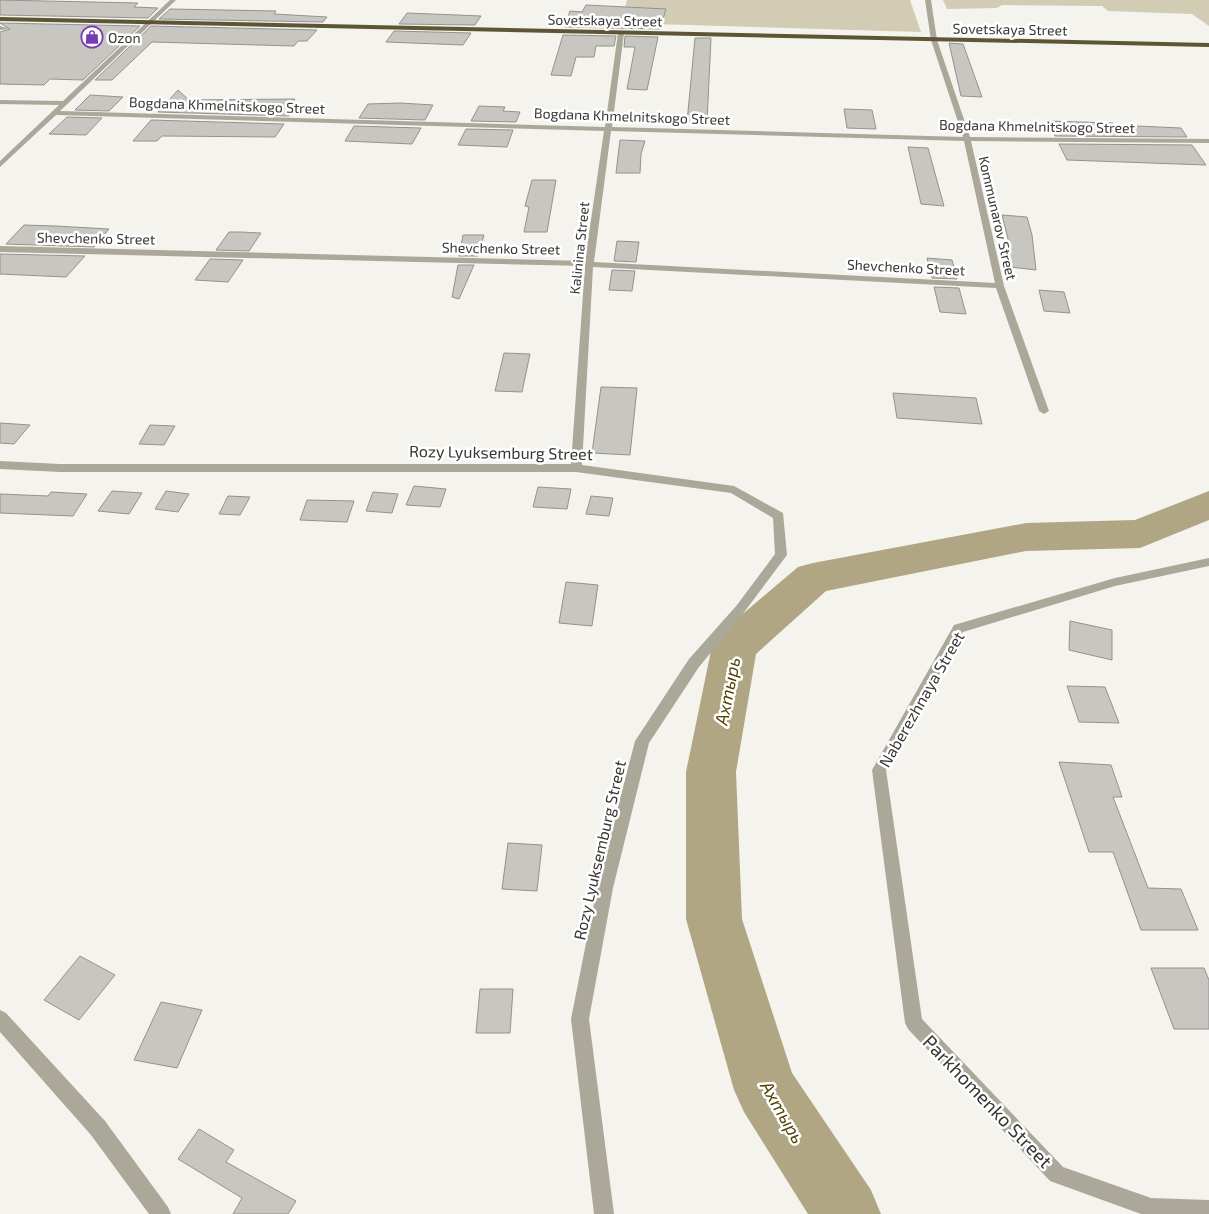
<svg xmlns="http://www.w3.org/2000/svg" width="1209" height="1214" font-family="'Exo 2',sans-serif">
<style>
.green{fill:#d2ccb5}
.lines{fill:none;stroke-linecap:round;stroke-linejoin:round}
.river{fill:#b0a683;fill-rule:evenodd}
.building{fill:#c7c6c1;stroke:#93928f}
.lane{fill:#aca899;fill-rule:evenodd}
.street{fill:#aca899;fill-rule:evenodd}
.highway{fill:#5e5535;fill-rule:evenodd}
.labels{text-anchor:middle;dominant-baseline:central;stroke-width:5;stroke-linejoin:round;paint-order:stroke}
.far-street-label{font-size:14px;fill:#373635;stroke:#fff}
.far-poi-label{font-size:14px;fill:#373635;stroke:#fff;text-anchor:start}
.street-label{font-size:16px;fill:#373635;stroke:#fff}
.water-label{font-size:18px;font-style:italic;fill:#524300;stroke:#fff}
.near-street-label{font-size:19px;fill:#373635;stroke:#fff}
</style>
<rect width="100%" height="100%" fill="#f4f3ee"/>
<!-- green -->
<path class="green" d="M627,0H910L921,32L621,23Z
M943,0H1209V26L1192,14L1108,11L1102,6L1002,5L997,8L947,9Z"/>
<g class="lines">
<!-- river -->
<path class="river" d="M1209,491V520L1140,548L1026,551L826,591L756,654L736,772L742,919L792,1073L871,1190L881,1214H808L744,1112L734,1090L686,919V772L712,646L719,634L798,567L813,563L1026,523L1135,520Z"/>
</g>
<!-- building -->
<path class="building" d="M0,0L138,3L134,7L158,8L148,18L0,15Z
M586,5L666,9L660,29L565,27L570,11L582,12Z
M170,9L276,11L274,14L327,17L323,22L159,19Z
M407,13L457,15L481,16L475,25L399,24Z
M0,23L140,26L83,80L50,79L44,85L0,84V32L10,29Z
M151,26L317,30L307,41H298L294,46L152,42L112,80H95Z
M394,31L471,33L463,45L386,42Z
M563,35L616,36L614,46H596L594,57H576L571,76L551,75Z
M625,36L658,37L647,90L627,89L635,47H624Z
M695,38H711L707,122H687Z
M949,43L963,44L982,97L961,96Z
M178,90L189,100L295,99L292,103H297L289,116L158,112Z
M90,95L123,97L109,111L75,110Z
M400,103L433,105L425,120L359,118L368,104Z
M479,106L505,107L503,111L520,112L516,122L471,121Z
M844,109L872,110L876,129L847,128Z
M67,117L102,118L86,135L49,134Z
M151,120L284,124L275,137L162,136L157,141H133Z
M1047,121L1113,123L1114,125L1181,128L1187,137L1055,136Z
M354,126L421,128L412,144L345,141Z
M466,129L513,130L507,147L458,145Z
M620,140L645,141L641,154L640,173H616Z
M1059,144L1192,145L1206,165L1067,160Z
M908,147L928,148L944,206L921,204Z
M532,180H556L547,232H524L529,207L525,206Z
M1002,215L1027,217L1032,235L1036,270L1010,267L1008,239Z
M24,225L55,226L109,229L94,247L6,244Z
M229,232H241L261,233L249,251L216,250Z
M463,235H484L478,256H459Z
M617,241L639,242L636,262L614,261Z
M0,254L85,256L66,277L0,274Z
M927,258L952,260L957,279L932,278Z
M210,259L243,260L228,282L195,280Z
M458,265H474L459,299L452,297Z
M612,270L635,271L632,291L609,290Z
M934,287L959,288L966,314L940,312Z
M1039,290L1064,292L1070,313L1044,311Z
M504,353L530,354L522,392L495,391Z
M601,387L637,388L630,455L592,453Z
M893,393L976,398L982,424L897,418Z
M0,423L30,425L14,444L0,443Z
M150,425L175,426L164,445L139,444Z
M414,486L446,489L440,507L406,505Z
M538,487L571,489L567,509L533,507Z
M112,491L142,493L129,514L98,511Z
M166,491L189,494L178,512L155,509Z
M51,492L87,494L73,516L0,513V494L48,496Z
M373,492L398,494L392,513L366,511Z
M228,496L250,497L240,515L219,514Z
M591,496L613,498L609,516L586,514Z
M307,500L354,501L347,522L300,520Z
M566,582L598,585L592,626L559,623Z
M1070,621L1112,630V660L1069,650Z
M1067,686L1105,687L1119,723L1079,722Z
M1059,762L1111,765L1122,797H1113L1148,888L1181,889L1198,930H1141L1113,852H1089Z
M508,843L542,845L537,891L502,889Z
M80,956L115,975L79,1020L44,1000Z
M1151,968H1204L1209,980V1029H1174Z
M480,989H513L510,1033H476Z
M161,1002L202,1010L177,1068L134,1060Z
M199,1129L234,1150L226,1162L296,1201L288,1214H233L242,1198L178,1159Z"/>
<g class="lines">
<!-- lane -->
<path class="lane" d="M0,26L7,28L8,29L0,30Z
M0,1010L6,1013L105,1121L107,1128L105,1135L98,1137L91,1135L0,1032Z"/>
<!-- street -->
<path class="street" d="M170,0H176L60,111L605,127L618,33L621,31L624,33L612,127L963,137L931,40L925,0H931L937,40L970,137L1209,139V143L971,141L1004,286L1049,411L1044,414L1039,411L996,288L593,267L582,465L734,486L783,513L787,555L745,611L699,667L649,743L613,888L589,1019L614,1214H594L571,1019L597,888L635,741L689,659L737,605L775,554L773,518L731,493L576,472H60L0,469V461L60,464H571L585,266L0,252V246L585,261L604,131L56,115L0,167V161L59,105L0,104V100L63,101ZM611,131L964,141L995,283L594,262Z
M1209,558V566L1115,586L963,632L886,770L922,1019L1063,1167L1151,1198L1209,1200V1214H1141L1050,1181L908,1029L905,1023L872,770L954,625L1115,578Z
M98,1119L105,1121L168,1207L171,1214H149L91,1135L89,1128L91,1121Z"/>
<!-- highway -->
<path class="highway" d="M0,17L1209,43V47L0,21Z"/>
</g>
<!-- icons -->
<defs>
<g id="shop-ring" transform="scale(1.125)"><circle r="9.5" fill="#fff" stroke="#793bb1" stroke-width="1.5"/><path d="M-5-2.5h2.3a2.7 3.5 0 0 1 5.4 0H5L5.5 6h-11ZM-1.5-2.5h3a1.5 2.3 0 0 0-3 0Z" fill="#793bb1"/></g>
</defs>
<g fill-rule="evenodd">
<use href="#shop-ring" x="92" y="37"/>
</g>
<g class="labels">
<!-- far-street labels -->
<g class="far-street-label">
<text transform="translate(605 20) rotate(1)">Sovetskaya Street</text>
<text transform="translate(1010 29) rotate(1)">Sovetskaya Street</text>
<text transform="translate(227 105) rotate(2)">Bogdana Khmelnitskogo Street</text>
<text transform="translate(632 116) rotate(2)">Bogdana Khmelnitskogo Street</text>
<text transform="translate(1037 126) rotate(1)">Bogdana Khmelnitskogo Street</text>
<text transform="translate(998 218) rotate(77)">Kommunarov Street</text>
<text transform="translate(96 238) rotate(1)">Shevchenko Street</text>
<text transform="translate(501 248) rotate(1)">Shevchenko Street</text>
<text transform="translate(579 248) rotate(-84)">Kalinina Street</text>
<text transform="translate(906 267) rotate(3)">Shevchenko Street</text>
</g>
<!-- far-poi labels -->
<g class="far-poi-label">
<text x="108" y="37">Ozon</text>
</g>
<!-- street labels -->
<g class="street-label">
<text transform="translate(501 452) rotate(1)">Rozy Lyuksemburg Street</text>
<text transform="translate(921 699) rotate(-60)">Naberezhnaya Street</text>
<text transform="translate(599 850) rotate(-77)">Rozy Lyuksemburg Street</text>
</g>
<!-- water labels -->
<g class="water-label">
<text transform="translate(727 691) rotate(-79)">Ахтырь</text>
<text transform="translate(783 1112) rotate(60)">Ахтырь</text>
</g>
<!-- near-street labels -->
<g class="near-street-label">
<text transform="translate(988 1101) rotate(46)">Parkhomenko Street</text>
</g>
</g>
</svg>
